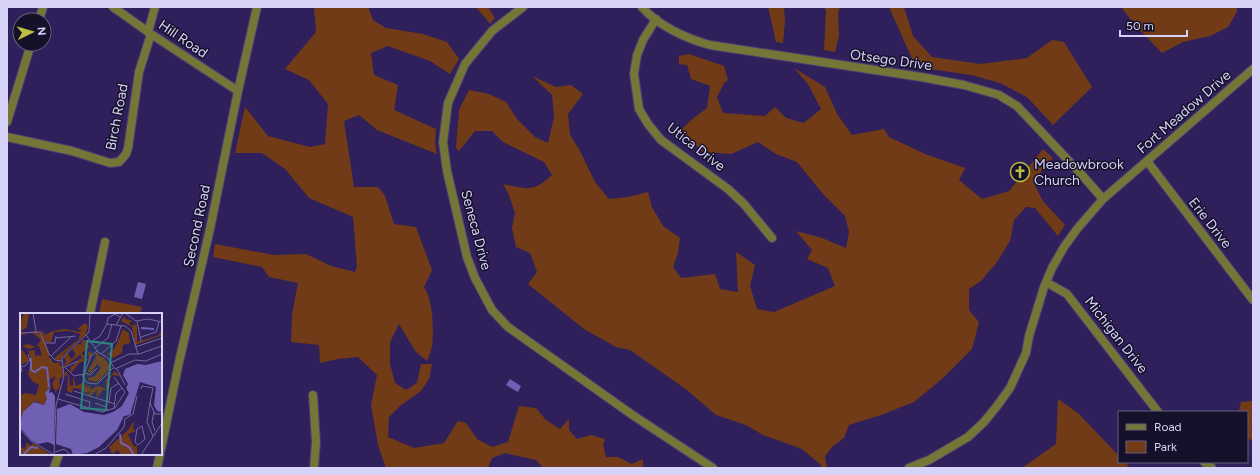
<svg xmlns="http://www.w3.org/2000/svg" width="1260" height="475" font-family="Figtree,sans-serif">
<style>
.green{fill:#723b17}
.water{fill:#7060b3}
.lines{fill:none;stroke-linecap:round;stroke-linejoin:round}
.street-casing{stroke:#4a3d74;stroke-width:10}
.street{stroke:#747638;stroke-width:8}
.labels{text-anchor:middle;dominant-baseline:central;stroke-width:3;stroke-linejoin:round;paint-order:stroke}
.street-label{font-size:14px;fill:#d7d3f8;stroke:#16112a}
.poi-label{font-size:14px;fill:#d7d3f8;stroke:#16112a;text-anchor:start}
.inset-river{fill:none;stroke:#7060b3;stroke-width:2}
.inset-road{fill:none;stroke:#72689a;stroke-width:1}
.view{fill:#2d8483;fill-opacity:0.15;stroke:#2d8483;stroke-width:2}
.inset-edge{fill:none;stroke:#d7d3f8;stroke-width:2}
</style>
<rect width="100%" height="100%" fill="#2f205b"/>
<!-- green -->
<path class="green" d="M314,7H368L373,20L386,28L423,34L447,42L459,59L450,74L430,61L388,46L371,53L374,75L398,85L394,110L436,129L435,143L437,154L377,130L359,115L344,121L354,187H378L385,196L394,224L416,227L432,270L424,287C433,300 434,330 432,346C431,351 429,356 427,361L416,352L399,324L390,342V364L395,383L406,390L417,383L421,364H432L429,379L421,391L400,406L389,417L388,437L414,448L444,443L458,421L466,423L477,439L492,447L508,442L519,406L536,408L546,420L560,429L569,419V430L577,439L591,435L605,439L603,445L606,457H618L632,464L643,459V467L642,468H543L536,460L505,453L492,458L488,468H386L378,445L371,405L377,375L358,357L338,359L320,363L319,345L291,342L292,315L298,283L269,277L262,267L213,257L215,244L274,255L306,254L331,266L355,272L357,266L353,217L309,198L285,169L262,153H235L245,107L268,136L310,147L325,144L328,104L309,80L285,69L316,32Z
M476,7H488L495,18L490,24Z
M768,7H784L785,21L783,43L776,42Z
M824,7H840L838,12L839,36L835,52L824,50L826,11Z
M889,7H904L913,36L932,57L980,64L1027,58L1052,40L1064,42L1092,87L1053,125L1027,97L1000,83L971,75L923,68L913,61Z
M1121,7H1237V12L1228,27L1210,36L1183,42L1162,53L1135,25Z
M689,54L724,66L728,80L724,83L717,97L723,113L765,116L775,107L786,118L804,123L821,109L808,84L794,68L825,87L837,114L852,135L884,129L889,137L925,154L965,168L959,180L982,199L1009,191L1043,149L1053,158L1040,173L1035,186L1043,201L1065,225L1058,236L1035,208L1026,207L1014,220L1010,241L997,262L981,281L969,289V310L979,322L972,349L942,379L914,402L881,415L849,425L844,438L833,446L825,456L827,468H821V465L802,449L763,435L746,425L716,415L687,390L630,350L616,347L584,329L528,284L537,272L530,253L516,247L512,228L515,213L509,195L503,184C526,189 533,193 552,175L544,162L503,142L492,131H475L459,151L456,148L459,110L469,90L489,94L506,102L517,119L535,137L548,143L554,117L552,95L532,76L556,87L571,85L583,94L568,114L570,135L579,149L595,182L609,199L628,197L648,192L652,207L663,226L680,238L678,253L673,267L681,278L715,274L720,289L738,292L736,252L755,265L750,286L757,309L774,312L835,286L828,268L807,259L812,250L796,231L822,238L846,248L849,232L845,216L823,194L797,162L776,154L758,142L731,154L703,152L680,131L691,120L707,108L710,86L691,79L687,65L679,64V56Z
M102,299L142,307L140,314H99Z
M1058,399L1078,413L1119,456V462H1125L1130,468H1022L1056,444Z
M1253,401V441L1247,438V432H1249L1247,427V412L1239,411L1241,402Z"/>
<!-- water -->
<path class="water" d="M138,282L146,284L142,299L134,297Z
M510,379L521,386L518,392L506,385Z"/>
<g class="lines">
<!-- street casing -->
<g class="street-casing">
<path id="street" d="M113,7L151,34L238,91
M523,7L492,31L465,64L448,103L443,142L447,171L467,257L475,278L492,310L508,327L634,416L713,468
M642,7C657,25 687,39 710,45L921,77L964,85L999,95L1017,106L1082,175L1103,199
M656,19L643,40L637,55L634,74L639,109L648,124L661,140L728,189L744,204L772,238
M39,20L43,7
M148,32L155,7
M7,122L31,44
M7,137L72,151L110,163L119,162L126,154L128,148L139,72L151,34
M1147,161L1253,300
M1046,282L1067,294L1158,412
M90,314L105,242
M313,395L316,442L314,468
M161,449L179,362L210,229L238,91L257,7
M1204,462L1212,468
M54,468L59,454
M157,468L160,454
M909,468L929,460L968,437L984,422L997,406L1010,388L1026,353L1029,336L1044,287L1052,268L1064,247L1077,229L1103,199L1253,69"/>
</g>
<!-- street -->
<use href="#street" class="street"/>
</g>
<!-- icons -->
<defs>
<g id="church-ring" transform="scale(1)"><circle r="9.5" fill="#16112a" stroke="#bdbf43" stroke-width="1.5"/><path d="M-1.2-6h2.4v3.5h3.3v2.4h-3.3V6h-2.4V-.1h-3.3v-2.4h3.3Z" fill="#bdbf43"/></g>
</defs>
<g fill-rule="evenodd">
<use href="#church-ring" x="1020" y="172"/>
</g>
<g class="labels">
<!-- street labels -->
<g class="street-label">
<text transform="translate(183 39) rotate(34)">Hill Road</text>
<text transform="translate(891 60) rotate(8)">Otsego Drive</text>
<text transform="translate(1184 112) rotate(-41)">Fort Meadow Drive</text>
<text transform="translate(117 117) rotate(-79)">Birch Road</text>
<text transform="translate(696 147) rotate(38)">Utica Drive</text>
<text transform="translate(1210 223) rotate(52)">Erie Drive</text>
<text transform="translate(197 226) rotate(-78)">Second Road</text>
<text transform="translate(476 230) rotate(75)">Seneca Drive</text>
<text transform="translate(1116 335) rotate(52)">Michigan Drive</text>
</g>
<!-- poi labels -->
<g class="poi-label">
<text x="1034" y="164">Meadowbrook<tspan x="1034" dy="16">Church</tspan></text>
</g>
</g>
<!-- overview -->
<g transform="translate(20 313)">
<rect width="142" height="142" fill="#2f205b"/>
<path d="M4,0H9L7,14L0,19V9ZM105,3V6L113,8L109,10L113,14L115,8V12H117V29L139,22L142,16V22L115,32L112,14L101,8ZM65,10L68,13L66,21L43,42L40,48L34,45L59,26L60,21L49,18L34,19L31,29H26L21,19L22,17L25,22L33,18L45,16L60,19L61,17L57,16ZM103,16L109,20L110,30L103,32L102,40L93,45L87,41L95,35ZM16,18L23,23L30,42L28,45H31L33,50L41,49L39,52L42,53L43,64L40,65L39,71L41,74H38L40,77L37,76L36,80L32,71L36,63L30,66L29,70L32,76L30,75L26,78L27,85L24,92L15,88L3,99L0,109V82L6,80L16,82L19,72L12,68L8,61L11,45L8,38L15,37V43L22,42L19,33L9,36L2,33L8,31L16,34L21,27L12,19L3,22L0,21ZM64,26L69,34L61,41L65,42L63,47L69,46L68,39L73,40L69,47L59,50L51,60L50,55L62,44L60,42L44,54L46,47L43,44L47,39L51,46L54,44L55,40L52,36L58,31L62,32L61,29ZM2,37L10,47L0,52V39ZM75,40H79L78,42L84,45L91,54L79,68L73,69V67L68,70L71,67H68V65L75,63L81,55L77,51L71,60L67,59L76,44ZM44,58L49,61H47L49,63L50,73H53V63L56,73L65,69L61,75L67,71L66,75L71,72L69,77L78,73L86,76V67L95,58L100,63L92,62L88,70L90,72L88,77H83L76,85L77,77L70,83L68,82L70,78L66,80L60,76L53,75L52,80L47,78L48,63L45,62ZM116,108L114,109L113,116L116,118L108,121L114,134L117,132V142H101L98,137L92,141L89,134L108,117L113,109ZM7,129L10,133L13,130L31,142H0V133L5,136Z" fill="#723b17"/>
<path d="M142,48V99L137,98L134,92L136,74L120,69L110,102L104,103L97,117L79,134L67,140L53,142L51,136L36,131L37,96L50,91L64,99L84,102L93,99L102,93L109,80L106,75L108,71L103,62L105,56L117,51L126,52ZM30,74L29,80L32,79L35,83L34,132L28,129L18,131L11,127L0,114V109L3,99L14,89L24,92L27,85L25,80Z" fill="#7060b3"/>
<path class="inset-river" d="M121,15L134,16M11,45V57L15,59L22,54L27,55L29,74M100,121L101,130L109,134L114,142M3,142L11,134L18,135"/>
<path class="inset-road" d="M13,0L16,18M105,0L116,8L128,6L142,9M117,8L121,28M87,11L88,5L95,1L100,4M96,12L103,0M0,20L20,19L29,41L35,47L42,48M66,22L78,39L88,45L95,56L115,47L126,48L142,41M121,24L136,19L139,9M36,25L56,23M71,29L80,23L87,11L105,13L111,18L118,41M25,30H35L36,23M115,34L142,25M75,35L88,25L92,11M81,41L96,28L101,13M31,43L52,23M90,50L109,41H119L142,33M43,55L58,48M46,55L54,63L64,61L71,43L77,38M97,56L105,72M2,59L1,53H5L10,47L8,41M65,60L70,62L77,55M62,62L67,70L77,71L93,55M121,76L122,73L133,75L130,90L135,101H142M54,78L95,91M45,81L64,87M38,86L82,99L95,95L105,79L94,64M64,87L70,89L69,95M89,89L91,75L99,70M130,89L127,109L133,123M75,90L86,94L88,98M94,95L96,80L102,75M134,99L132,109L135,118M122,113L125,126L118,132L115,129L117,116ZM0,115L10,127L34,142M35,139L44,136L51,142M34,142L36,92L44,63L42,45L69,19L70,0M74,142L86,135L104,114L105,106L113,101L117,83M121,142L142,110"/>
<path class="view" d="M67,28L92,31L86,97L61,95Z"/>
<rect width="142" height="142" class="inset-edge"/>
</g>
<!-- border -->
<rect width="1260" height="475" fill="none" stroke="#d7d3f8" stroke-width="16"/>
<!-- legend -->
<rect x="1118" y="411" width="130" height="52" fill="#16112a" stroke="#635f7c"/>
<rect x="1126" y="424" width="20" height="6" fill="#747638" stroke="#635f7c"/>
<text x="1154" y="431" font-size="12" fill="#d7d3f8">Road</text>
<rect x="1126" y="441" width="20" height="12" fill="#723b17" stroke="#635f7c"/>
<text x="1154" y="451" font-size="12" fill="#d7d3f8">Park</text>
<!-- north arrow -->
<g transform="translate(32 32) rotate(85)"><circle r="19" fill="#16112a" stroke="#635f7c"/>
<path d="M0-3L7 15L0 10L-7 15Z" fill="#bdbf43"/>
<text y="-6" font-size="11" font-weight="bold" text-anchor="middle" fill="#d7d3f8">N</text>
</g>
<!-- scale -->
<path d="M1120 30v6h67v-6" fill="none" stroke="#d7d3f8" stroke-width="2"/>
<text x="1126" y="30" font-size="12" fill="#d7d3f8" stroke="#16112a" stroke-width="3" paint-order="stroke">50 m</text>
</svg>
